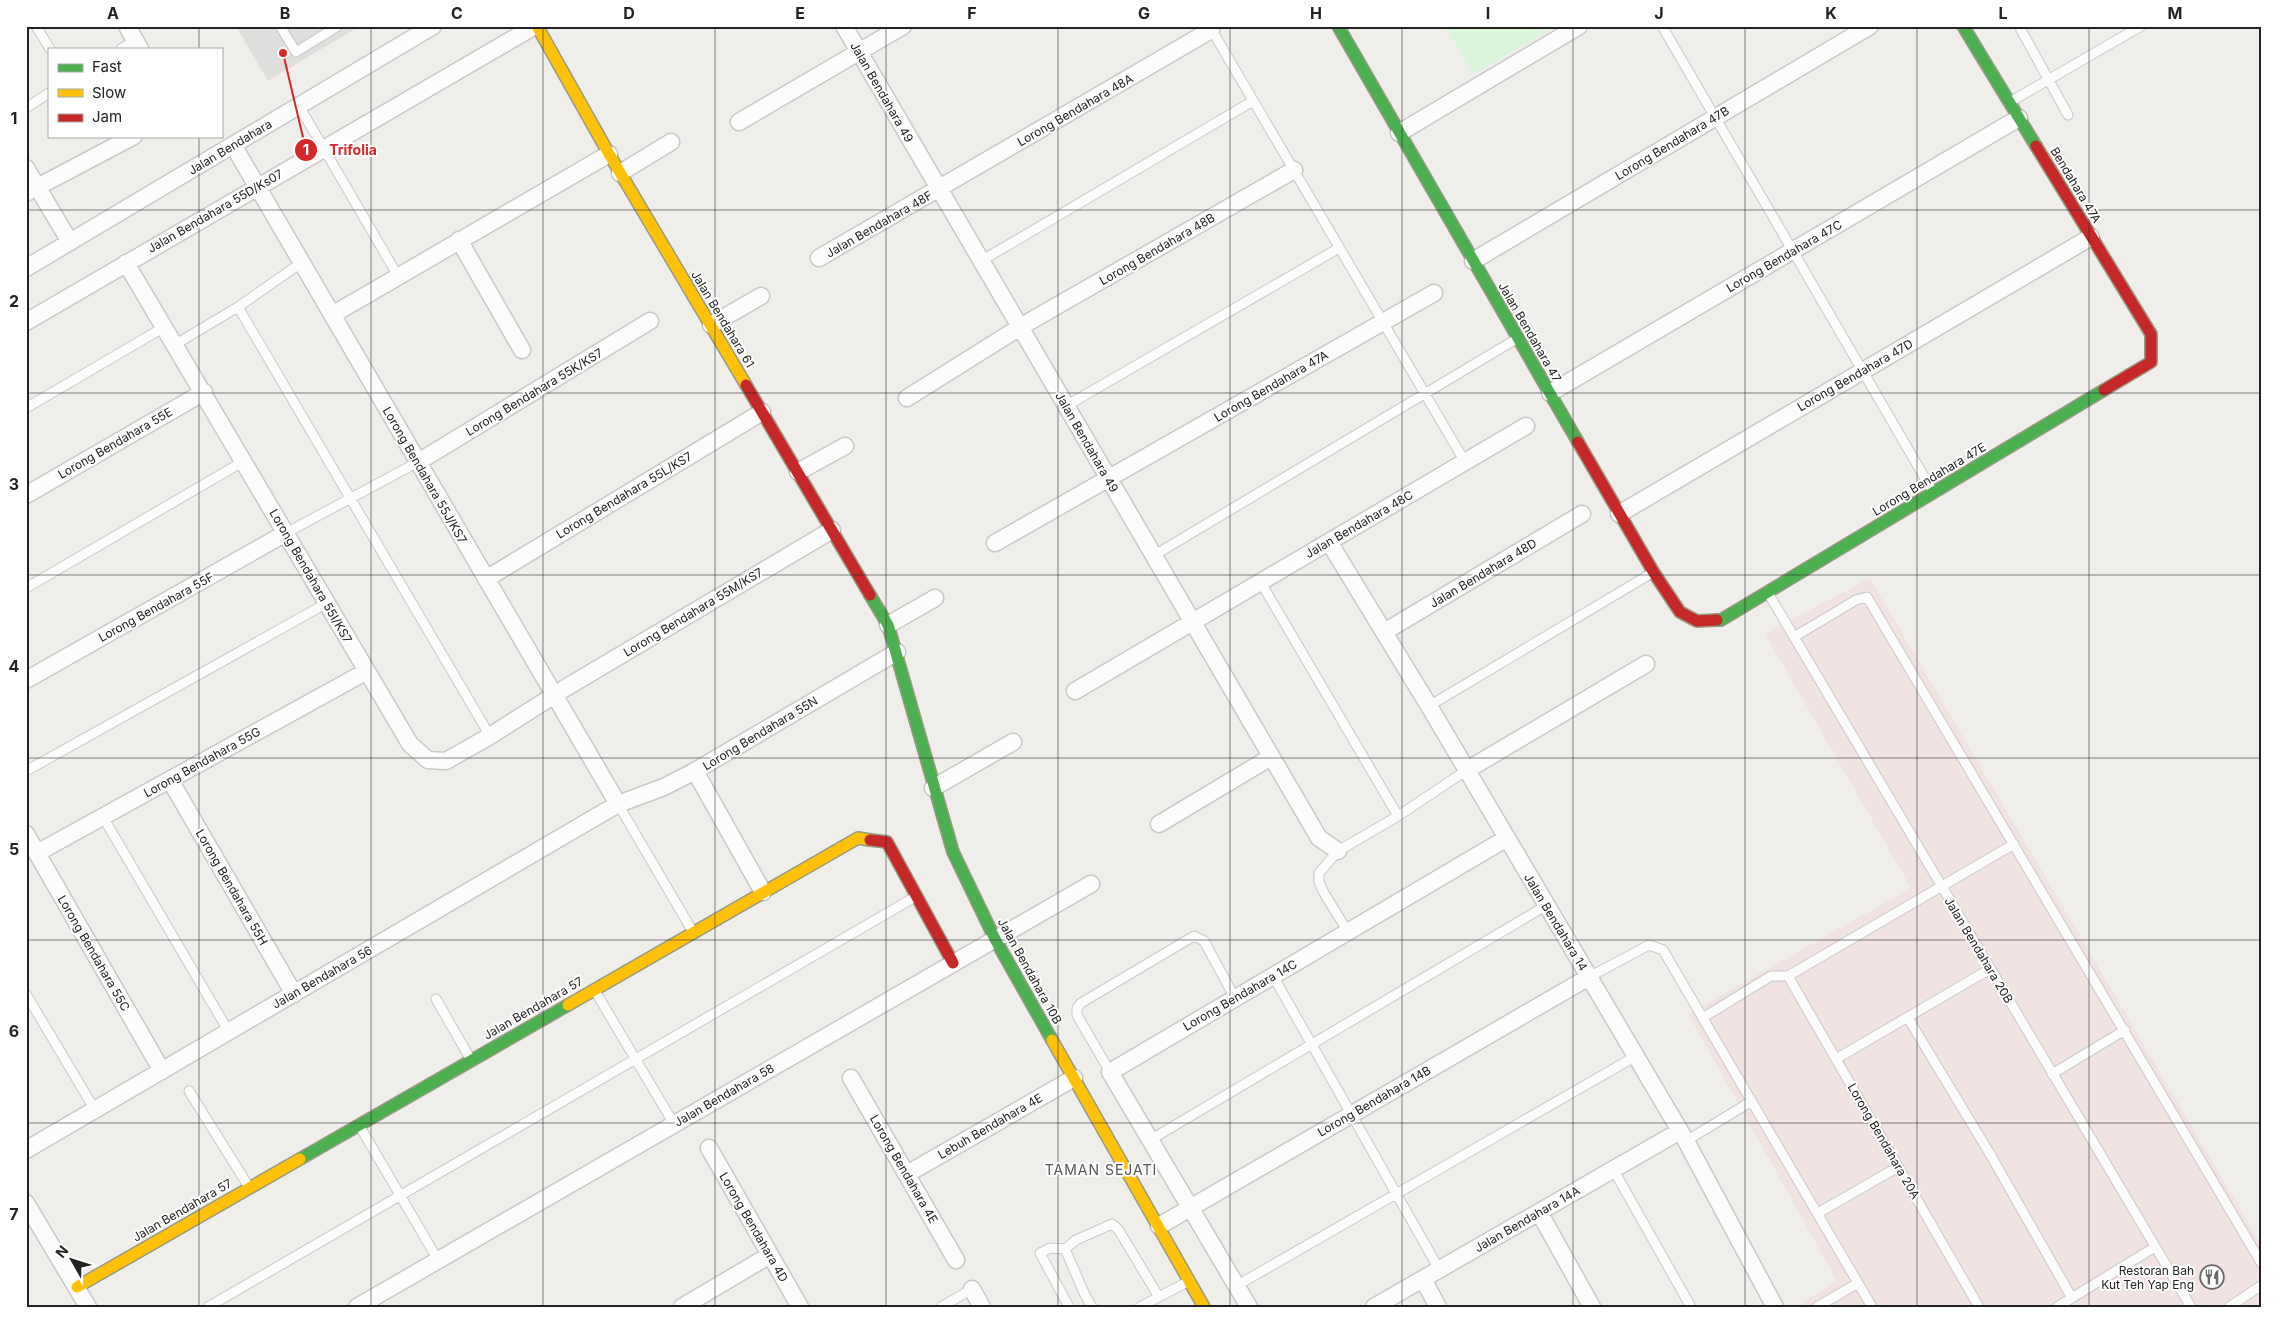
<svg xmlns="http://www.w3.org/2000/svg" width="2288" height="1333" font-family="Inter,sans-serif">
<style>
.residential{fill:#dfdedc}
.commercial{fill:#f1e3e1}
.park{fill:#daf5da}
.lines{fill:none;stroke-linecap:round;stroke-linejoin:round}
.lane-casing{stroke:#c9c8c7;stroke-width:11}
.street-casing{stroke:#c9c8c7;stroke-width:19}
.fast-casing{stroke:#999a82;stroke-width:14}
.slow-casing{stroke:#999a82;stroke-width:14}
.jam-casing{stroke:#999a82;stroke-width:14}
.lane{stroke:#fdfcfc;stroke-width:9}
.street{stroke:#fdfcfc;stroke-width:16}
.fast{stroke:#4caf50;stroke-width:11}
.slow{stroke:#ffc107;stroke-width:11}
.jam{stroke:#c62828;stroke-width:11}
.grid{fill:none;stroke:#222;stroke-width:1;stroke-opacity:0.55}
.labels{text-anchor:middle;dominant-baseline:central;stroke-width:4;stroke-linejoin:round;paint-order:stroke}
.street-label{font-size:12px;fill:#222;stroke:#fff}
.poi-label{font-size:12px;fill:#222;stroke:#fff;text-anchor:end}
.neighbourhood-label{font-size:14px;letter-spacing:1px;fill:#555;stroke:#fff}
.leader{fill:none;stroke:#d62828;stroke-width:2}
.callout-dot{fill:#d62828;stroke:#fff;stroke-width:2}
.mark-label{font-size:15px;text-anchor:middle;font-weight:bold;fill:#fff}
.callout-label{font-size:14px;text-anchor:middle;font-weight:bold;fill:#d62828;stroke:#fff;stroke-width:4;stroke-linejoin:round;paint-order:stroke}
.neatline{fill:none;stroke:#222;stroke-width:2}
.grid-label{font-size:16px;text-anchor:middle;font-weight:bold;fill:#222}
</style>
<rect width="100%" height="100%" fill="#f0eeeb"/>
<!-- residential -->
<path class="residential" d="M236,26H360L268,81Z"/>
<!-- commercial -->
<path class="commercial" d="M1870,578L2262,1246V1307H1795L1837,1281L1688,1014L1911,888L1765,634Z"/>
<!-- park -->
<path class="park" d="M1444,26H1556L1474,74Z"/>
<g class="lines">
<!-- lane casing -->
<g class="lane-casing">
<path id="lane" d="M36,26L50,49
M280,26L296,52L338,26
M1662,26L1933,492
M2019,26L2068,115
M1210,27L1465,462
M121,49L135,40
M2010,102L2141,26
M299,106L398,276
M26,108L49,93
M981,261L1253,101
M238,307L490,736
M176,344L238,307L301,263
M1066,406L1339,248
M26,408L166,326
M286,533L418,462
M1153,556L1518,338
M1260,581L1398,816
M26,588L244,461
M1768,593L2191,1307
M1794,637L1856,600L1867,597L2262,1264
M1429,706L1652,573
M26,771L327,603
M618,804L693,932
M103,817L229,1032
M1348,932L1324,893L1319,882V873L1338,851L1398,816L1467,770
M1273,976L1439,1269
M1788,976L1979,1307
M1788,976L2014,844
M1589,977L1649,945L1663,950L1872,1307
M595,991L674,1124
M26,994L95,1110
M436,999L471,1060
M1704,1017L1771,976H1788
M1908,1018L1990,1154L2072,1298
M1836,1059L1990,969
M1110,1072L1077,1015V1008L1081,1003L1194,936L1204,941L1235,998
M2052,1074L2125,1030
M189,1091L249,1187
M359,1125L438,1260
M1150,1140L1547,905
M1686,1141L1752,1101
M1613,1169L1691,1307
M1818,1213L1898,1167
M1065,1249L1050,1248L1040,1253L1069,1307
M1236,1286L1636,1056
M208,1307L915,897
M941,1307L972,1289
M1092,1307L1085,1295L1065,1249L1076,1240L1112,1224L1118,1229L1159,1297
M1140,1307L1189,1281
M1817,1307L1858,1283
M2057,1307L2155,1247
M2229,1307L2262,1285"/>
</g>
<!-- street casing -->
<g class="street-casing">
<path id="street" d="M127,26L140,49
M844,26L1319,838L1338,851
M739,122L903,26
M1399,133L1579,26
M233,145L618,804
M26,168L70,242
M620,173L671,142
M26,193L134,136
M459,240L522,350
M819,258L1211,30
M1473,261L1870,26
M126,263L410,744L428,760L446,761L490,736L567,687L832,530
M26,268L433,26
M332,315L609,154
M26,322L535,26
M711,325L761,296
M1550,393L2019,118
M907,398L1020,327L1294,170
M418,462L650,321
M798,472L845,446
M26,495L204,392
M1619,514L2091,237
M1329,542L1429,706L1686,1141L1775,1307
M995,543L1434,293
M486,579L762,412
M888,625L935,598
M1384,632L1582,514
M26,680L286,533
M1075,691L1526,426
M1467,770L1646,664
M695,771L763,892
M170,780L294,994
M933,788L1013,742
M1159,824L1271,757
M26,834L162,1071
M37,853L367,671
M851,1078L956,1260
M709,1148L800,1307
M26,1150L618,804L664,787L695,771L897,652
M907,1174L1074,1078
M26,1203L88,1307
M1539,1212L1592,1307
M1159,1226L1589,977
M1423,1279L1438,1307
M972,1289L982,1307
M357,1307L1091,884
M682,1307L770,1255
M1249,1307L1110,1072L1507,838
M1374,1307L1680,1131"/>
</g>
<!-- fast casing -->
<g class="fast-casing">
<path id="fast" d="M1338,26L1578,442
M1963,26L2036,146
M870,595L888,625L953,852L995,939L1052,1040
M1717,620H1721L2104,390
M300,1159L568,1005"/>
</g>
<!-- slow casing -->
<g class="slow-casing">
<path id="slow" d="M537,26L609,154L746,385
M568,1005L858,838L870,840
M1052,1040L1204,1307
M77,1287L300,1159"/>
</g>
<!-- jam casing -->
<g class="jam-casing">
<path id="jam" d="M2036,146L2151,334V362L2104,390
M746,385L870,595
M1578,442L1654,573L1680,612L1697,621L1717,620
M870,840L887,842L953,963"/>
</g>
<!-- lane -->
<use href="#lane" class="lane"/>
<!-- street -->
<use href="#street" class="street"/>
<!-- fast -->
<use href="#fast" class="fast"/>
<!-- slow -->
<use href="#slow" class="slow"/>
<!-- jam -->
<use href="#jam" class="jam"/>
</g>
<!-- grid -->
<path class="grid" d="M199,26V49M371,26V1307M543,26V1307M715,26V1307M886,26V1307M1058,26V1307M1230,26V1307M1402,26V1307M1573,26V1307M1745,26V1307M1917,26V1307M2089,26V1307M199,136V1307M26,210H2262M26,393H2262M26,575H2262M26,758H2262M26,940H2262M26,1123H2262"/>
<!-- icons -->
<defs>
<g id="restaurant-ring" transform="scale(1.25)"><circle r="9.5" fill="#fff" stroke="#6a6968" stroke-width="1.5"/><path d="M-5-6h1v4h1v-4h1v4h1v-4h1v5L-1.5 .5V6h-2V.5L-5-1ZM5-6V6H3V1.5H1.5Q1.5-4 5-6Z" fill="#6a6968"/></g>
</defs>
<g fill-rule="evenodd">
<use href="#restaurant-ring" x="2212" y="1277"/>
</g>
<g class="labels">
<!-- street labels -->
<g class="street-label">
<text transform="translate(882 92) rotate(60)">Jalan Bendahara 49</text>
<text transform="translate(1075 110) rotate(-30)">Lorong Bendahara 48A</text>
<text transform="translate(1672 143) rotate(-31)">Lorong Bendahara 47B</text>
<text transform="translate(230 147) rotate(-31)">Jalan Bendahara</text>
<text transform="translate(2076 185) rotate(59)">Bendahara 47A</text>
<text transform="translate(215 211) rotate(-30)">Jalan Bendahara 55D/Ks07</text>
<text transform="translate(879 224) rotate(-30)">Jalan Bendahara 48F</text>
<text transform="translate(1157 249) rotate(-30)">Lorong Bendahara 48B</text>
<text transform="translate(1784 256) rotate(-30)">Lorong Bendahara 47C</text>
<text transform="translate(723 319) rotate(59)">Jalan Bendahara 61</text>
<text transform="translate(1530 332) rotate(60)">Jalan Bendahara 47</text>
<text transform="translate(1855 375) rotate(-30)">Lorong Bendahara 47D</text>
<text transform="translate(1271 386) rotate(-30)">Lorong Bendahara 47A</text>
<text transform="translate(534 392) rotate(-31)">Lorong Bendahara 55K/KS7</text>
<text transform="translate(1087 442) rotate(60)">Jalan Bendahara 49</text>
<text transform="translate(115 443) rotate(-30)">Lorong Bendahara 55E</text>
<text transform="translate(425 475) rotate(60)">Lorong Bendahara 55J/KS7</text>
<text transform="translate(1929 479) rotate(-31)">Lorong Bendahara 47E</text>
<text transform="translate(624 495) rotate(-31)">Lorong Bendahara 55L/KS7</text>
<text transform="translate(1359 524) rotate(-30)">Jalan Bendahara 48C</text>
<text transform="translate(1483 573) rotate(-31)">Jalan Bendahara 48D</text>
<text transform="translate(311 576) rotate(60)">Lorong Bendahara 55I/KS7</text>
<text transform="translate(156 607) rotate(-29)">Lorong Bendahara 55F</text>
<text transform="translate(693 612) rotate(-31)">Lorong Bendahara 55M/KS7</text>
<text transform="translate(760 733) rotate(-31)">Lorong Bendahara 55N</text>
<text transform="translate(202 762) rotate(-29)">Lorong Bendahara 55G</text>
<text transform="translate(232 887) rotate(60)">Lorong Bendahara 55H</text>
<text transform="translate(1556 922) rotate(59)">Jalan Bendahara 14</text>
<text transform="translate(1979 950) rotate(59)">Jalan Bendahara 20B</text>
<text transform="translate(94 953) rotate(60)">Lorong Bendahara 55C</text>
<text transform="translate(1030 971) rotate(61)">Jalan Bendahara 10B</text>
<text transform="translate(322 977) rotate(-30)">Jalan Bendahara 56</text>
<text transform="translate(1240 995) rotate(-30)">Lorong Bendahara 14C</text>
<text transform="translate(533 1008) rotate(-30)">Jalan Bendahara 57</text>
<text transform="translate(724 1095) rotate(-30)">Jalan Bendahara 58</text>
<text transform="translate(1374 1101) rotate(-30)">Lorong Bendahara 14B</text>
<text transform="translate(990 1126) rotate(-30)">Lebuh Bendahara 4E</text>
<text transform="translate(1884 1141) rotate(60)">Lorong Bendahara 20A</text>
<text transform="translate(904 1169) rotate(60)">Lorong Bendahara 4E</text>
<text transform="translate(182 1210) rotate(-30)">Jalan Bendahara 57</text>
<text transform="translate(1527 1219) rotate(-30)">Jalan Bendahara 14A</text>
<text transform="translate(754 1227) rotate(60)">Lorong Bendahara 4D</text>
</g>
<!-- poi labels -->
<g class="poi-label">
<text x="2194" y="1270">Restoran Bah<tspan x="2194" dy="14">Kut Teh Yap Eng</tspan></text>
</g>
<!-- neighbourhood labels -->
<g class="neighbourhood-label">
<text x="1101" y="1169">TAMAN SEJATI</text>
</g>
</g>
<!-- callouts -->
<path class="leader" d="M283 53L306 150"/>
<g class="callout-dot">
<circle cx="283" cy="53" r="5"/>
<circle cx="306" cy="150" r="12"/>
</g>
<g class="mark-label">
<text x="306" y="155">1</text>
</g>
<g class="callout-label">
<text x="353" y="155">Trifolia</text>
</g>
<!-- border -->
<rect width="2288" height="1333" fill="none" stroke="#ffffff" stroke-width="55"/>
<!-- legend -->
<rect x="48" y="48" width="175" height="90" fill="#ffffff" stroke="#a7a7a7"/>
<rect x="58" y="64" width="25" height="8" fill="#4caf50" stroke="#a7a7a7"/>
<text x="92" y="72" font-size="15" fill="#222222">Fast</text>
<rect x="58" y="89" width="25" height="8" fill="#ffc107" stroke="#a7a7a7"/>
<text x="92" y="98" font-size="15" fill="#222222">Slow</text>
<rect x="58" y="114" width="25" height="8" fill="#c62828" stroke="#a7a7a7"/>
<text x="92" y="122" font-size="15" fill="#222222">Jam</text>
<!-- north arrow -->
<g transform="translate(72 1260) rotate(309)" stroke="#ffffff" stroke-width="4" paint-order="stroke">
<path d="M0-4L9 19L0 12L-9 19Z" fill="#222222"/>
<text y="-8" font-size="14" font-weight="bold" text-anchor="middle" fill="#222222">N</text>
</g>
<rect x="28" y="28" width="2232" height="1278" class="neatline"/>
<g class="grid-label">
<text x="113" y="19">A</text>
<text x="285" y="19">B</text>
<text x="457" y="19">C</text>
<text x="629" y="19">D</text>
<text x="800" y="19">E</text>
<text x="972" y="19">F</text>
<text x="1144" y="19">G</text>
<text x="1316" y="19">H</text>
<text x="1488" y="19">I</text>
<text x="1659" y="19">J</text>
<text x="1831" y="19">K</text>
<text x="2003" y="19">L</text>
<text x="2175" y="19">M</text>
<text x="14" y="124">1</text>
<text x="14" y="307">2</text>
<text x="14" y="490">3</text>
<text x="14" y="672">4</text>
<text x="14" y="855">5</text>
<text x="14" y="1037">6</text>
<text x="14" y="1220">7</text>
</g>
</svg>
